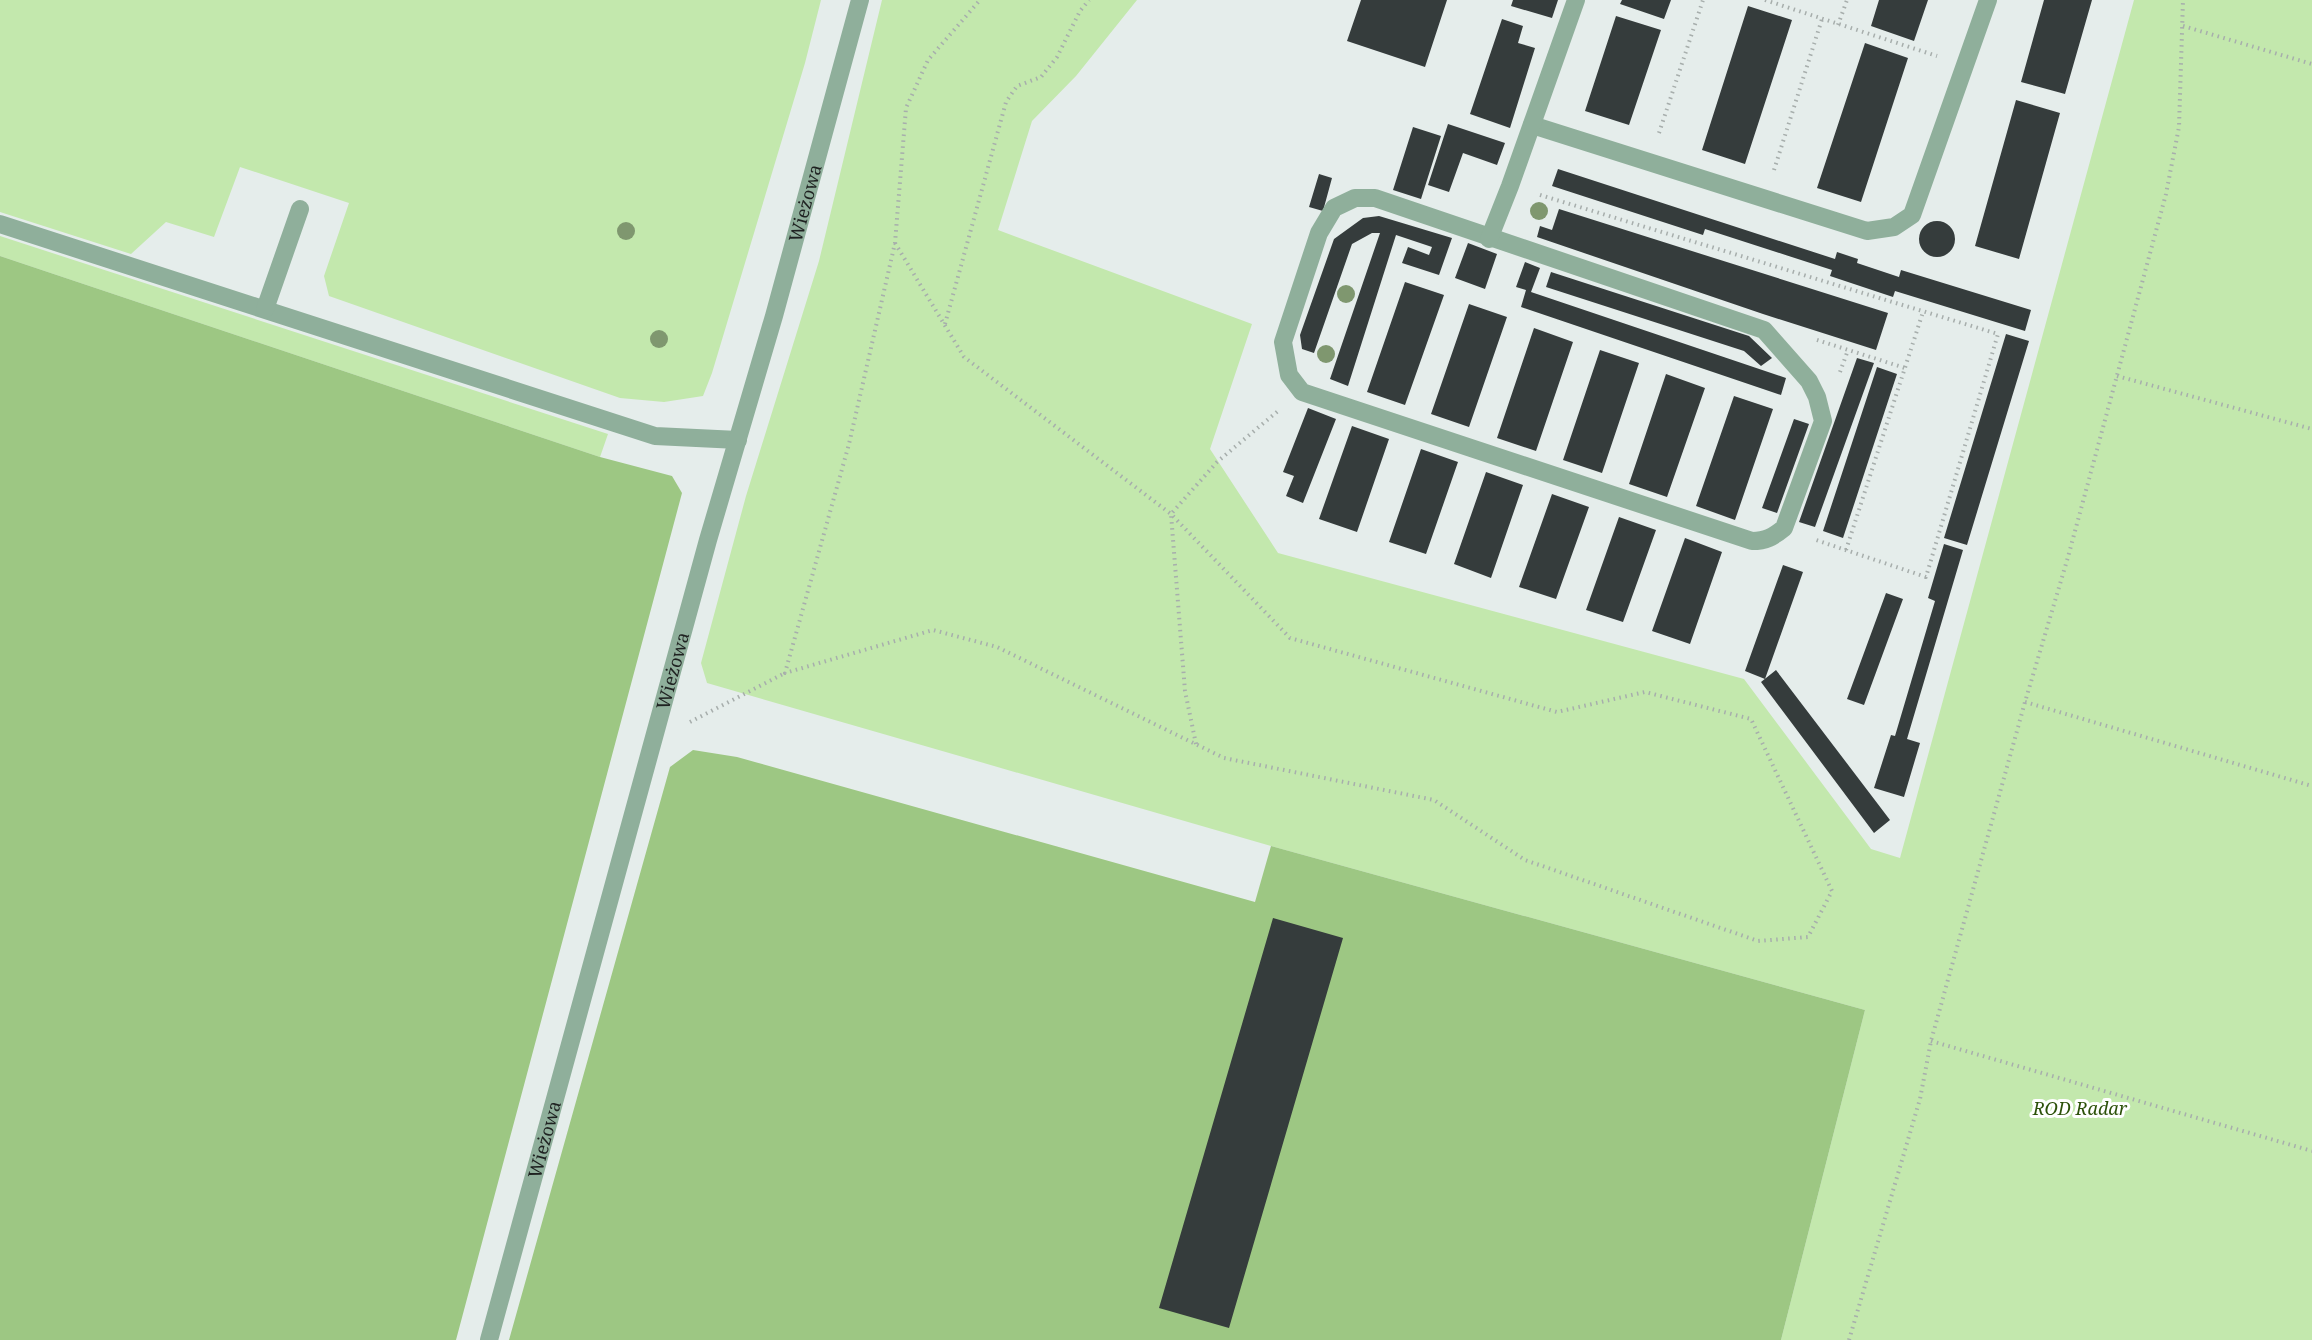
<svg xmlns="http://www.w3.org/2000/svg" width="2312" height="1340" font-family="'Noto Serif',serif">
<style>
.green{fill:#c3e8ad}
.forest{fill:#9dc783}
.building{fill:#353c3c}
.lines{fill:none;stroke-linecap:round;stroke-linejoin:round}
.path{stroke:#a7aeac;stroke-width:4;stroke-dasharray:1.5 4.5;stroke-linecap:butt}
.service{stroke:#8faf9b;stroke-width:18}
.tree{fill:#7f976f}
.labels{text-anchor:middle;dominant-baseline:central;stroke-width:6;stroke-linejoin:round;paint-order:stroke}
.street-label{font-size:18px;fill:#1f2221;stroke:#fff}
.park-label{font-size:18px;font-style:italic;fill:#2c5109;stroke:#fff}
</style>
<rect width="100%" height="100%" fill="#e5edeb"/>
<!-- green -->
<path class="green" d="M0,0H821L805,63L712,373L703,396L664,402L620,398L329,296L324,276L349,203L240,167L214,237L166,222L131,254L0,212Z
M882,0H1137L1076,76L1032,121L998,230L1252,324L1210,449L1278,553L1744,679L1871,849L1900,858L2134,0H2312V1340H1781L1865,1010L1271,846L707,683L701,663L746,496L819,261Z
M0,236L608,434L600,457L0,256Z"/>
<!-- forest -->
<path class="forest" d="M0,256L600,457L672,476L682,493L456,1340H0Z
M693,750L737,757L1255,902L1271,846L1865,1010L1781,1340H509L670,767Z"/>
<!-- building -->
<path class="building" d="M1361,0H1447L1425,67L1347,41Z
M1513,0H1558L1552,18L1511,6Z
M1622,0H1671L1664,19L1620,4Z
M1879,0H1928L1914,41L1871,26Z
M2044,0H2092L2065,94L2021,82Z
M1748,6L1792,20L1745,164L1702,150Z
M1616,16L1661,30L1629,125L1585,111Z
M1502,19L1523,26L1518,43L1535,48L1510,128L1470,114Z
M1865,43L1908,58L1861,202L1817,188Z
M2016,100L2060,113L2019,259L1975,246Z
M1448,124L1505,143L1497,165L1463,153L1449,192L1428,185Z
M1413,127L1441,136L1421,199L1393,190Z
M1558,169L1835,259L1837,252L1858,259L1857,263L1899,277L1901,270L2031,310L2025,331L1895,291L1893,297L1830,276L1832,270L1705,229L1703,235L1552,186Z
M1319,174L1332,178L1323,211L1309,207Z
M1559,209L1888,313L1876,350L1763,314L1537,237L1540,226L1552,230Z
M1379,216L1452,238L1439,275L1402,263L1408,247L1429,255L1432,247L1396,235L1348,386L1330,379L1380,233H1372L1352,244L1314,353L1302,349L1300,335L1334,239L1363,218Z
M1919 239a18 18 0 1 1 36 0a18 18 0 1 1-36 0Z
M1468,243L1497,254L1485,289L1455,278Z
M1525,262L1540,268L1531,292L1786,378L1781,395L1521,307L1526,290L1516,287Z
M1551,272L1749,336L1772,358L1761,366L1744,351L1546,287Z
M1405,282L1444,295L1405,405L1367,392Z
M1469,304L1507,317L1469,427L1431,414Z
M1534,328L1573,342L1536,451L1497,438Z
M2006,334L2029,341L1967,545L1944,538Z
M1600,350L1639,363L1602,473L1563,460Z
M1857,358L1874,363L1815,527L1799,522Z
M1877,367L1897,374L1843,538L1823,531Z
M1666,374L1705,388L1667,497L1629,484Z
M1734,396L1773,409L1735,520L1696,506Z
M1308,408L1336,419L1303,503L1286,496L1294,476L1283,472Z
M1794,419L1809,424L1777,513L1762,508Z
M1352,426L1389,439L1357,532L1319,519Z
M1421,449L1458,462L1426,554L1389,542Z
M1486,472L1523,485L1491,578L1454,564Z
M1552,494L1589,507L1556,599L1519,587Z
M1619,517L1656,530L1623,622L1586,610Z
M1685,538L1722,552L1690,644L1652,631Z
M1944,544L1963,550L1907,739L1920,743L1904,797L1874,788L1891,735L1895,736L1935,601L1928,598Z
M1783,565L1803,572L1765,679L1745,671Z
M1886,593L1903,599L1864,705L1847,699Z
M1776,670L1890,820L1874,833L1761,682Z
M1273,918L1343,938L1229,1328L1159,1308Z"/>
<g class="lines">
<!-- path -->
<path class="path" d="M1765,0L1937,56
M1838,25L1847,0
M2183,26L2312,64
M1659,133L1703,0
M1774,170L1822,19
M1540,195L1998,334L1926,577L1813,539
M895,243L964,357L1171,514L1290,638L1557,712L1645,692L1751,719L1832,891L1808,937L1758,941L1525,860L1434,800L1224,758L997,647L933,630L785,673L849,444L895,243L906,108L928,60L980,0
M945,324L1006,102L1017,86L1041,77L1057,57L1080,11L1089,0
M1817,340L1905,368
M1840,372L1848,350
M2117,376L2312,429
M1846,550L1923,312
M2025,702L2312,786
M690,722L785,673
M1196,744L1185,691L1171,514L1217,462L1278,411
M1931,1041L2312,1151
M1849,1340L1920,1099L1931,1041L2025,702L2068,557L2166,194L2179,127L2183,0"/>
<!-- service -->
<g class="service">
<path d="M1532,125L1867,231L1894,227L1912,215L1988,0"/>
<path d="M1355,198H1375L1764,330L1809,381L1817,397L1823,421L1784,528C1773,537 1766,541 1752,541L1302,392L1289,375L1283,342L1319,233L1334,208Z"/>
<path d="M0,224L655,436L738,440"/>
<path d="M1489,239L1510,186L1576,0"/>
<path d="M265,309L300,209"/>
<path id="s1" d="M489,1340L708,540L774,316L860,0"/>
</g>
</g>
<!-- trees -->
<g class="tree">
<circle cx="1539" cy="211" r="9"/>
<circle cx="626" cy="231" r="9"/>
<circle cx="1346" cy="294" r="9"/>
<circle cx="659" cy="339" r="9"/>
<circle cx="1326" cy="354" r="9"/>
</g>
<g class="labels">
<!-- street labels -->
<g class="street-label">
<text stroke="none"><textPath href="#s1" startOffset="1180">Wieżowa</textPath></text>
<text stroke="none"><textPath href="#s1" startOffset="694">Wieżowa</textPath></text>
<text stroke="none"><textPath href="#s1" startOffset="208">Wieżowa</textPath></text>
</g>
<!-- park labels -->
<g class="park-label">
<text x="2080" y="1108">ROD Radar</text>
</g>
</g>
</svg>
